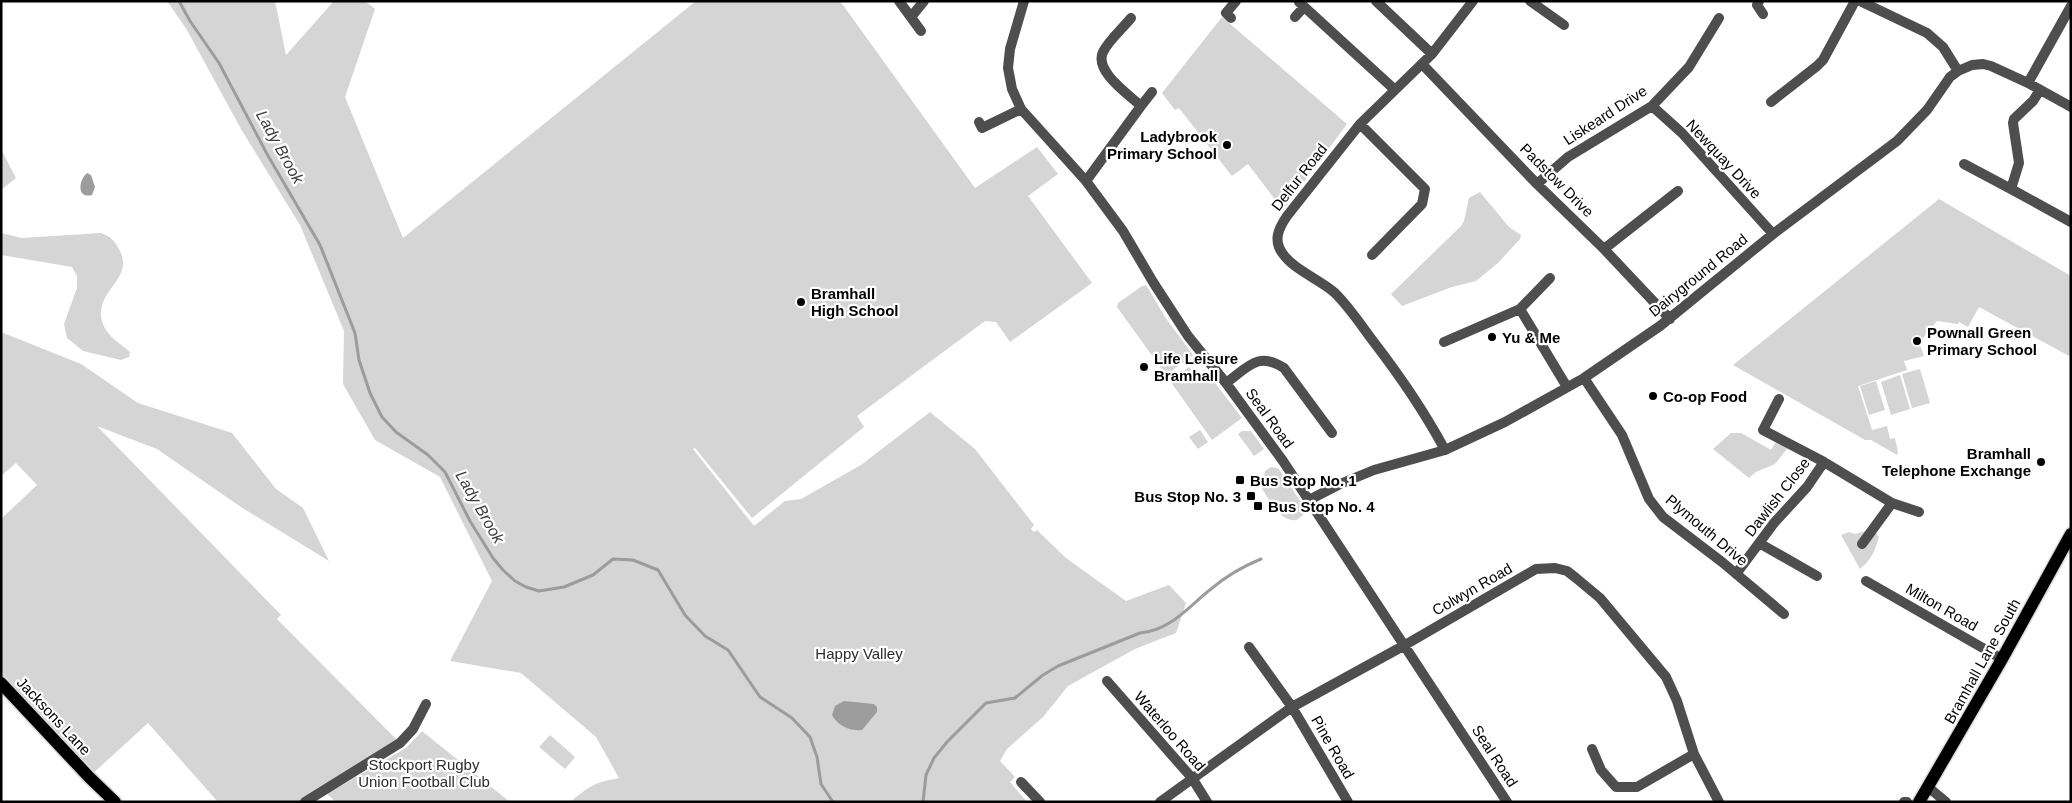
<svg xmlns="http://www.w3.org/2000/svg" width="2072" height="803" font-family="Helvetica,sans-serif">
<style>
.green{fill:#d5d5d5}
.water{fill:#9c9c9c}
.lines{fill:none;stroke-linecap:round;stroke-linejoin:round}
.stream{stroke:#9c9c9c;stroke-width:3}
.primary-casing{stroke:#dbdbdb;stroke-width:15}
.minor{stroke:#4e4e4e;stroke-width:10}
.primary{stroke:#000;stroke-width:12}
.poi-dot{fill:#000;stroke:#fff;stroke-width:2}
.labels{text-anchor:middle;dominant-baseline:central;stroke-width:4.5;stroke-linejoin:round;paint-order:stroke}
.street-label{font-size:15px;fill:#000;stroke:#fff}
.poi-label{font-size:15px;font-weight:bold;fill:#000;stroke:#fff;text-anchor:start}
.park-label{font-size:15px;fill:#2c2c2c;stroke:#fff}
.water-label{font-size:16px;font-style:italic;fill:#3d3d3d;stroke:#fff}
</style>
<rect width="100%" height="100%" fill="#fff"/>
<!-- green -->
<path class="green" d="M167,1H275L286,55L334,1H365L375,9L345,97L403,238L696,1H840L975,188L1037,147L1058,174L1028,196L1092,283L1010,342L996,322L985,321L857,416L864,427L752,518L695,448L693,449L754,526L785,501L801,499L861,465L930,412L975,449L1034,525L1031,529L1034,532L1037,530L1066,558L1126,601L1169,585L1186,603L1176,633L1135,649L1068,686L1043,717L1007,749L1000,761L1015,777L1010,782L1027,802H570C591,785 594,783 619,778L596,737L521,673L450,661L492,581L440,477L375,440L343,384L344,331L300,225L241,129L187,30Z
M1222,17L1347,124L1283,210L1248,164L1232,176L1179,108L1175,110L1162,93Z
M1,149L16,178L1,190Z
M1480,192L1509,227L1521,235L1520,239L1498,263L1476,281L1452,287L1402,306L1391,294L1461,226L1464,221L1469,198Z
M1939,199L2071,276V354L2069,356L1979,307L1968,327L1959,322L1958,324L1937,321L1919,343L1924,356L1904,361L1907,370L1858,386L1872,430L1887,426L1890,439L1895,438L1898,452L1897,455L1871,440H1865L1733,365Z
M1,233L22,238L101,233C111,237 115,241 120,251C134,280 94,291 102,321C105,335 120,343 130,352L129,357L121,360L83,351L67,338L64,324L77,288V276L72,267L1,255Z
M1146,285L1165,317L1193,355L1166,375L1117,307L1118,303L1142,286Z
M1,332L81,364L138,403L232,433L276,489L303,508L329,561L241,507L157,449L97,426L281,615L277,619L397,740L300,802H218L148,723L89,777L1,683V519L37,485L16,463L1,476Z
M1189,367L1196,376L1205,370L1242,418L1212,440L1170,381Z
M1920,369L1930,403L1912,408L1902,374Z
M1900,375L1910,409L1891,415L1881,382Z
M1876,381L1885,410L1869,415L1860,386Z
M1200,430L1208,442L1198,449L1189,437Z
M1242,431H1251L1264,449L1254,456L1238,434Z
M1731,433H1741L1771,450L1778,438L1790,445L1775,464L1756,472L1749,478L1713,449Z
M1271,467L1278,468L1305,508L1303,515L1297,520C1280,522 1271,502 1262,489L1265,471Z
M1873,529L1879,537C1875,551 1871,560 1860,569L1841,535L1849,532L1855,534Z
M422,731L510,802H336L327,794L406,748Z
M550,735L575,757L565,769L539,747Z"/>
<!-- water -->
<path class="water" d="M87,173L91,175L95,187L92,195C77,199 78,181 87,173Z
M844,701L874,704L877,707V712L862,730C849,731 838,726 832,715L835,706Z"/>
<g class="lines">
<!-- stream -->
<path class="stream" d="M179,1L190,21L219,63L267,154L320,245L355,333L359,360L370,393L382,417L396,432L428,455L445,472L470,521L493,558L503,570L515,581L526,587L539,591L564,587L593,575L613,559L633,560L658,570L685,615L705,636L728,650L760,697L792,718L810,737L817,757L821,784L833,802
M923,802L926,775L934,758L947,742L986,703L1015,698L1043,675L1058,666L1140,633C1170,631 1189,606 1211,589C1225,577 1244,566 1261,559"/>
<!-- primary casing -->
<g class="primary-casing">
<path id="primary" d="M1,683L89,777L115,802
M1919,802L2002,659L2071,534"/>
</g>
<!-- minor -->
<path class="minor" d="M899,1L921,31
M1024,1L1010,49L1008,68L1012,89L1021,109L1086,181L1123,231L1153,282L1188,336L1226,383L1283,461L1507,802
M1376,1L1432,54
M1530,1L1564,25
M1759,1L1757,5L1763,14
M1860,1L1927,33L1943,47L1958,71
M1299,2L1394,89
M911,17L924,1
M1295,17L1304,7
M1231,18L1226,13L1236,1
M1422,64L1537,184L1604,249L1670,319
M2028,83L2071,6
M1771,102L1817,66L1823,60L1855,1
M1141,106L1152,92
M1652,106L1682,133L1773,234
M979,122L982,128L1021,109
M1360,124L1425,189L1422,204L1372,255
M1964,164L2011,189L2019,163L2013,123L2014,119L2033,101L2040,90
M1086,181L1141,106C1128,94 1094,71 1103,52C1109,40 1122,29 1131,18
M1537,184L1568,157L1652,106L1689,67L1719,18
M2011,189L2071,222
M1604,249L1678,191
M1520,309L1567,387
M1444,342L1520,309L1550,278
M1584,378L1622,435L1649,499L1663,517L1722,562L1784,614
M1226,383C1248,367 1258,351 1284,368L1332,433
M1445,450C1424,411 1400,376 1373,341C1361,325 1350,308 1335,293C1321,280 1294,270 1283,254C1273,241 1278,229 1287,216L1360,124L1432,54L1473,1
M1824,462L1892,503L1919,512
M1309,500L1340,484L1374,470L1445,450L1505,422L1584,378L1660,326L1773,234L1897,141L1927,110L1950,77L1958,71L1972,65L1983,64L1991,66L2028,83L2071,107
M1759,543L1817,576
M1862,544L1892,503
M1736,574L1774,523L1807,487L1824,462L1763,430L1779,399
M1866,581L2002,659
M1249,647L1292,707L1348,802
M1107,681L1192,778L1207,802
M1592,749L1601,770L1616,787H1637L1694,754
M1021,782L1040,802
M1928,787L1946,802
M305,802L400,743L413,729L426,704
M1160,802L1292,707L1405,645L1536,569L1555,568L1567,571L1576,578L1600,598L1666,677L1677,701L1694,754L1719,802
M1904,802H1907"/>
<!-- primary -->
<use href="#primary" class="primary"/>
</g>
<!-- markers -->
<g class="poi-dot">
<circle cx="1227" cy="145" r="5"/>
<circle cx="801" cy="302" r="5"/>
<circle cx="1492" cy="337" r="5"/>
<circle cx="1917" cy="341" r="5"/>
<circle cx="1144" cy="367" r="5"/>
<circle cx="1653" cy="396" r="5"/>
<circle cx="2041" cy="462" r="5"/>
<rect x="1235" y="475" width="10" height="10" rx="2.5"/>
<rect x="1246" y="491" width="10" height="10" rx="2.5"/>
<rect x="1253" y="501" width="10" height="10" rx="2.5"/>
</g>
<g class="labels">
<!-- street labels -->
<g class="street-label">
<text transform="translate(1605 115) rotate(-33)">Liskeard Drive</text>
<text transform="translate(1724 159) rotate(47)">Newquay Drive</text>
<text transform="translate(1299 177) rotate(-52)">Delfur Road</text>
<text transform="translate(1557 180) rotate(45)">Padstow Drive</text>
<text transform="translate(1698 275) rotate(-39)">Dairyground Road</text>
<text transform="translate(1270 418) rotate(54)">Seal Road</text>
<text transform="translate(1777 497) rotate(-52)">Dawlish Close</text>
<text transform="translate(1707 530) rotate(40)">Plymouth Drive</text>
<text transform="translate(1472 589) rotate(-30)">Colwyn Road</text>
<text transform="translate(1942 607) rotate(30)">Milton Road</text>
<text transform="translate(1982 661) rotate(-61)">Bramhall Lane South</text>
<text transform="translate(54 716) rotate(47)">Jacksons Lane</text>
<text transform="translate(1170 731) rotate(49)">Waterloo Road</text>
<text transform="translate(1333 747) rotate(60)">Pine Road</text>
<text transform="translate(1495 756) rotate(57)">Seal Road</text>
</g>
<!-- poi labels -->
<g class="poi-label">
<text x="1217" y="136" text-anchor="end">Ladybrook<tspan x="1217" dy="17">Primary School</tspan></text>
<text x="811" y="293">Bramhall<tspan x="811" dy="17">High School</tspan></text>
<text x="1927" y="332">Pownall Green<tspan x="1927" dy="17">Primary School</tspan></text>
<text x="1502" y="337">Yu &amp; Me</text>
<text x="1154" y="358">Life Leisure<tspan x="1154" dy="17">Bramhall</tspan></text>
<text x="1663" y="396">Co-op Food</text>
<text x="2031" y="453" text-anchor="end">Bramhall<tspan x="2031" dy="17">Telephone Exchange</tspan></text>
<text x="1250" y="480">Bus Stop No. 1</text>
<text x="1241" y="496" text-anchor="end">Bus Stop No. 3</text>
<text x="1268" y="506">Bus Stop No. 4</text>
</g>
<!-- park labels -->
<g class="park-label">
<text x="859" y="653">Happy Valley</text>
<text x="424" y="764">Stockport Rugby<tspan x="424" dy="17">Union Football Club</tspan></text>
</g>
<!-- water labels -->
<g class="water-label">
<text transform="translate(280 147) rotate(61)">Lady Brook</text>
<text transform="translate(480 507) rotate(60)">Lady Brook</text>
</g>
</g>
<!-- border -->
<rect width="2072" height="803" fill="none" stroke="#000000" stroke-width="5"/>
</svg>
